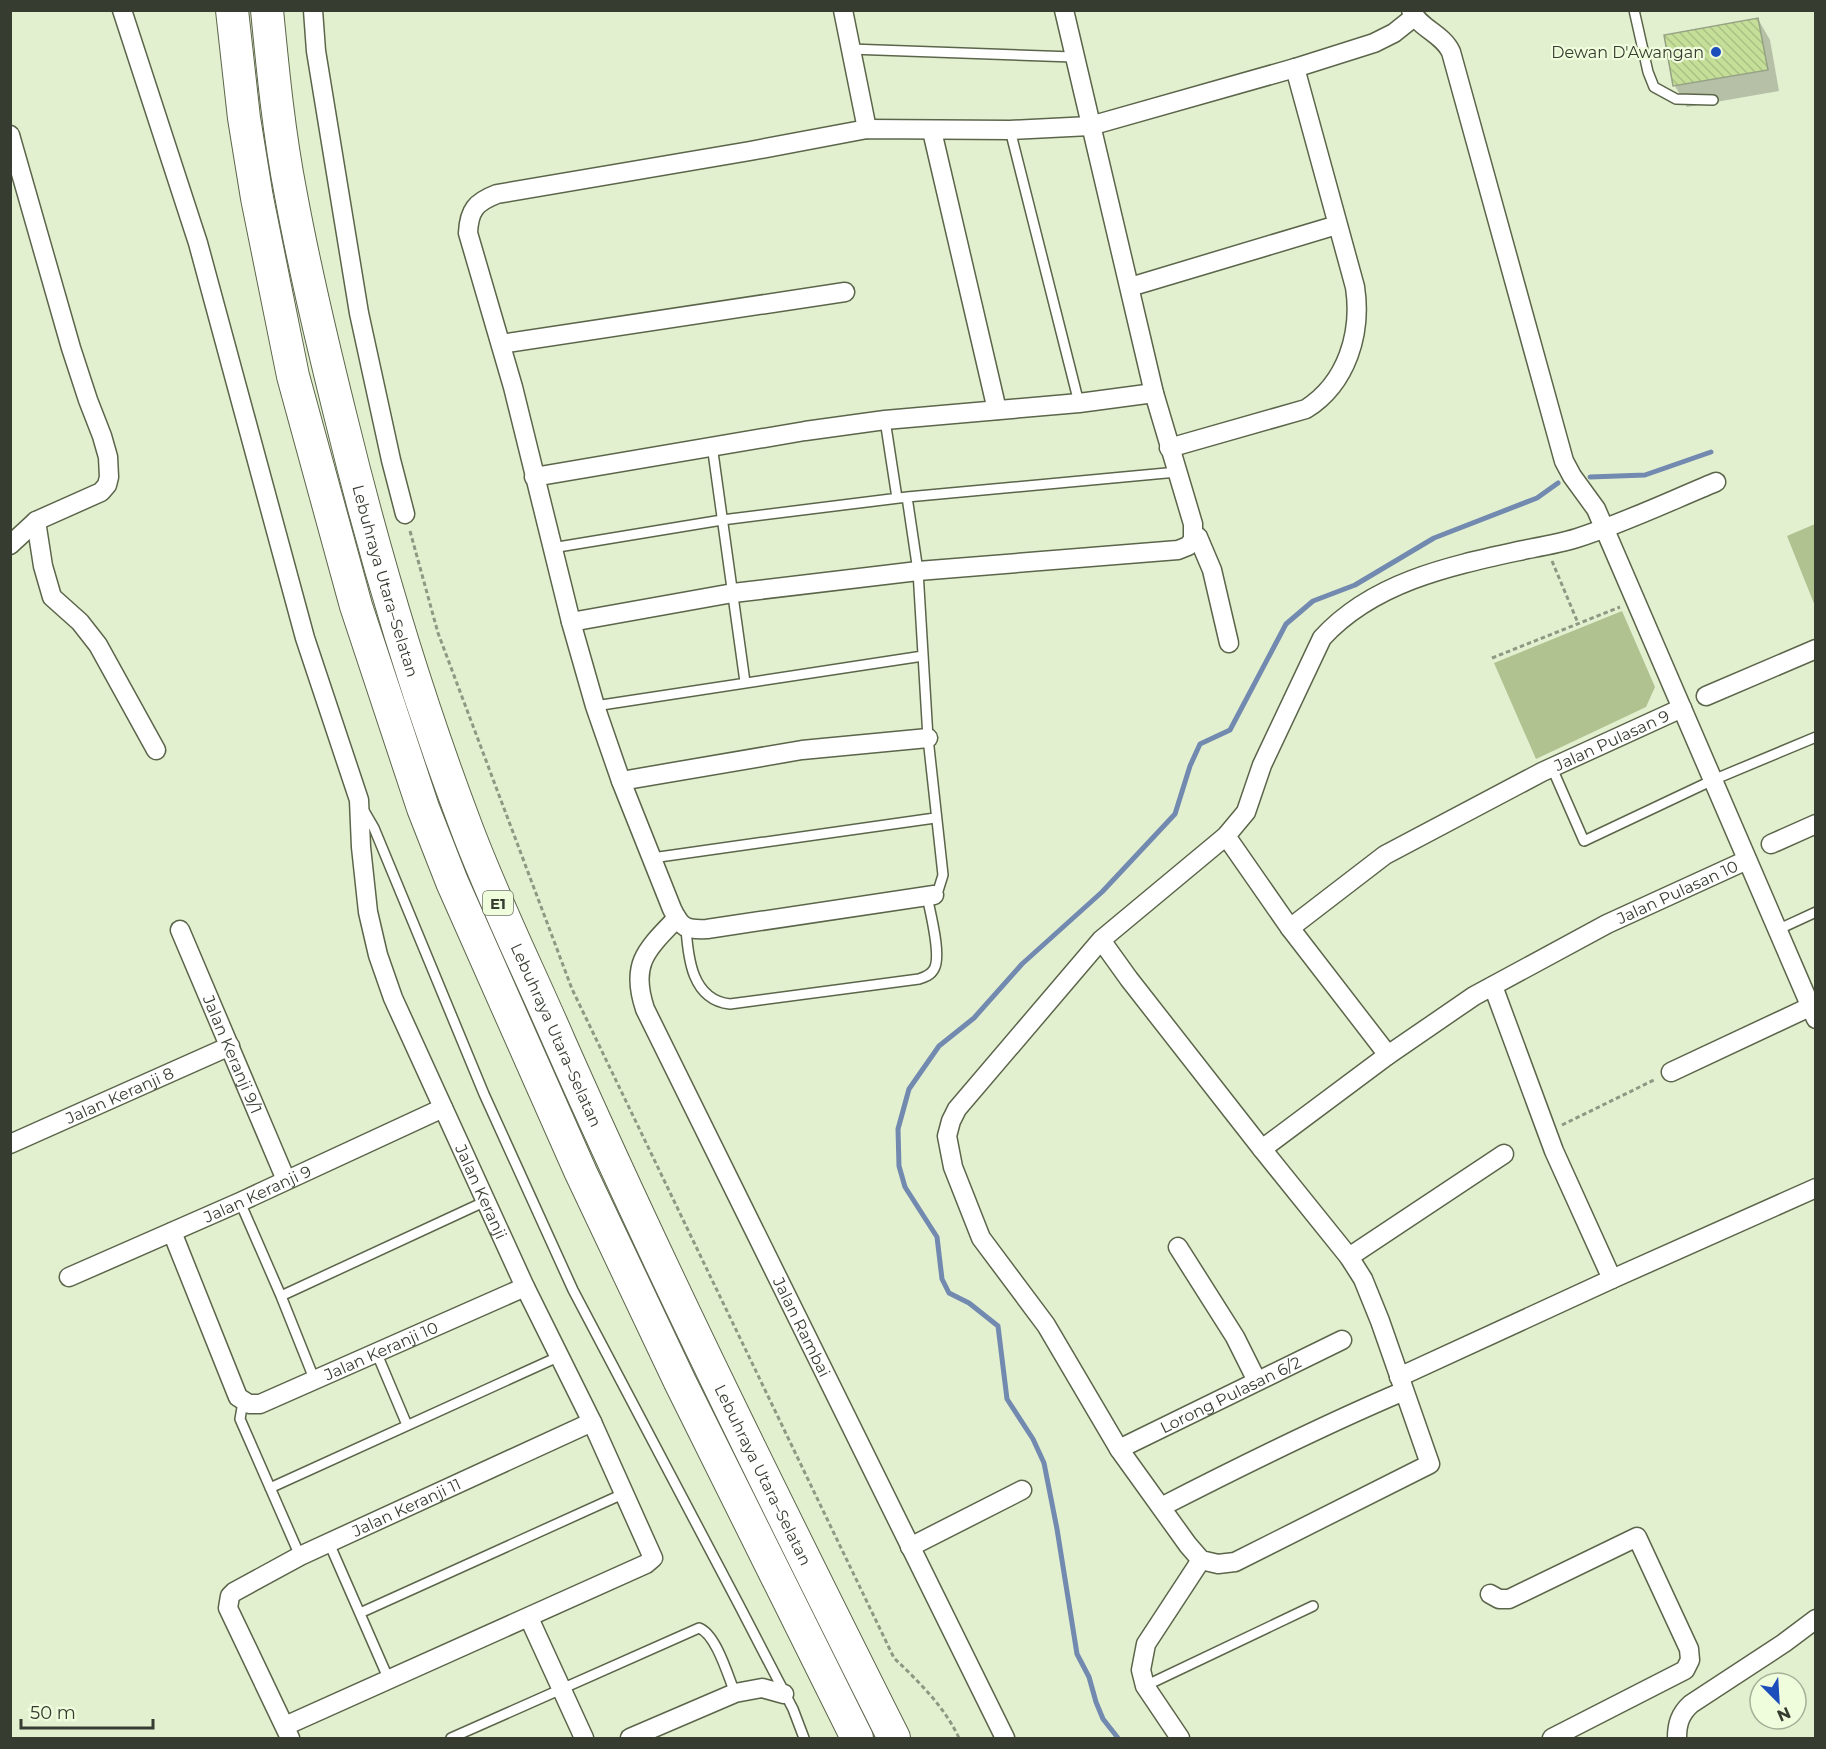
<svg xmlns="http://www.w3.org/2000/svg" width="1826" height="1749" font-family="Montserrat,sans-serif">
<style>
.park{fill:#afc28f}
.shadow{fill:#0003}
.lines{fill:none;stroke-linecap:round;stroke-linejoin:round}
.stream{stroke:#728ab0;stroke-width:5}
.building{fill:url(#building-back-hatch);stroke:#96a284;stroke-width:1.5}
.service-casing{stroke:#5b654a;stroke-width:12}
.minor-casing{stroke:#5b654a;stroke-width:21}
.motorway-casing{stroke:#5b654a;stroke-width:34}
.path{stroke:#8f9882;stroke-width:3;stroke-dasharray:4.5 3;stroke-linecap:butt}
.service{stroke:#fff;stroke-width:9}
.minor{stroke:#fff;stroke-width:18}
.motorway{stroke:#fff;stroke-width:32}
.poi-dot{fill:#1b4ebb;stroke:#f0fddd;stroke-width:2}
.labels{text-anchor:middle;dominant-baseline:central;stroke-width:4.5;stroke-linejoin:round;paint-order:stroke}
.shield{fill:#f0fddd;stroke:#6e7664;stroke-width:1.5}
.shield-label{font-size:15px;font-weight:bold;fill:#373c30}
.poi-label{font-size:16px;fill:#373c30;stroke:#f0fddd;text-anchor:end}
.street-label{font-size:16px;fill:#373c30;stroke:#f0fddd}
</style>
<defs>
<pattern id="building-back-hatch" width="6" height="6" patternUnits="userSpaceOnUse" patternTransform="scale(1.5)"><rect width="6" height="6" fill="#c5df99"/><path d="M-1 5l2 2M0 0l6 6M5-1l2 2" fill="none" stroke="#aac084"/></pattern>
</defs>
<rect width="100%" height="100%" fill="#e3f0d0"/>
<!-- park -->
<path class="park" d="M1815,524V606L1787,536Z
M1622,611L1655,687L1646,707L1536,759L1494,663Z"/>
<!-- shadow -->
<path class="shadow" d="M1758,19L1770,40L1779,91L1687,107L1675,86L1666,36Z"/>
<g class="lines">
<!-- stream -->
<path class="stream" d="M1590,477L1645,475L1711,452
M1118,1738L1103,1719L1096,1702L1089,1677L1077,1654L1057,1529L1044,1463L1033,1439L1007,1399L998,1326L969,1303L949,1293L942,1279L937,1237L905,1187L899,1166L898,1129L909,1089L939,1046L974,1018L1022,964L1102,892L1175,814L1190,766L1200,744L1230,730L1286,624L1313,601L1355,585L1434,538L1537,498L1558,483"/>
</g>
<!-- building -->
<path class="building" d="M1758,18L1768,70L1673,86L1664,35Z"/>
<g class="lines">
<!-- service casing -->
<g class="service-casing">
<path id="service" d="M1634,10L1648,72L1654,87L1676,99L1713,100
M850,49L1073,57
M1010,130L1079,403
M885,420L897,498
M712,445L745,682
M907,497L918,571L928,738L943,875L938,891L934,895
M552,548L722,520L907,497L1177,472
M595,706L923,656
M1552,768L1584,841L1713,780L1816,737
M363,809L374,828L484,1094L573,1290L738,1603L793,1709L804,1738
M652,858L935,818
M686,928C688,958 692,1000 730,1004L919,979C925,977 931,975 934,969C942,956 930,912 927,896
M1777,930L1816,912
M240,1202L281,1296
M377,1354L407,1425
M315,1381L281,1296L486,1201
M243,1402L240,1419L300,1556
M270,1488L560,1356
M329,1543L389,1680
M360,1613L625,1493
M1145,1686L1313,1606
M451,1738L699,1628C716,1634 728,1676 735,1693"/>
</g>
<!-- minor casing -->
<g class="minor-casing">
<g id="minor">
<path id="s1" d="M122,10L198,243L305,638L359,800L361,847L368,912L378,955L393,998L525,1287L592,1422L653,1558L646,1564L285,1726"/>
<path d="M313,10L316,51L359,313L391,460L405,514"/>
<path d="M843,10L867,129"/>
<path d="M1411,10C1420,29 1442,33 1451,52L1564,461L1572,476L1596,509L1816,1019"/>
<path d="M932,131L997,410"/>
<path d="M10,135L71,348L88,400L102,436L108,457L109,477L107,485L101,492L36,521L10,545"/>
<path d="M1130,287L1337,225"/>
<path d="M501,344L845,292"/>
<path d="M1169,448L1306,409C1347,383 1362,333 1355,287L1295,68"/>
<path d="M534,477L805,431L885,420L1079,403L1154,393"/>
<path d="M36,521L43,566L52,597L80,622L98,645L156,750"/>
<path d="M1193,540L1198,537L1212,570L1229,643"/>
<path d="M571,622L733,593L918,571L1178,550L1188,546L1193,540V524L1154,393L1064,10"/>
<path d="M1706,696L1816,649"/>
<path d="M621,781L802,750L928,738"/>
<path d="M1226,836L1290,928L1388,1055"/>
<path d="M1771,844L1816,824"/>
<path d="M934,895L707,929C686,930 681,928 672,909L621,781L595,706L571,622L513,387L468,233C469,210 476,202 497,194L750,151L867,129L1010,130L1090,126L1295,68L1374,43L1394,33L1414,17"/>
<path id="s2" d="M677,918C646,950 630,964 645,1009L1005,1738"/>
<path id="s3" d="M1290,928L1385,855L1542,772L1682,708"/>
<path id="s4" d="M180,930L286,1180"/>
<path d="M1101,940L1129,979L1262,1149L1349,1257L1363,1279L1380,1321L1430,1464L1235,1562L1218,1564L1201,1560L1188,1545L1119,1449L1046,1325L981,1238L953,1167L947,1136L951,1121L957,1109L1101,940L1226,836L1246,812L1262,765L1322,638C1375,580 1455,565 1528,549C1544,546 1561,543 1577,538C1624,523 1670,501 1716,482"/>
<path d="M1671,1072L1816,1004"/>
<path id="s5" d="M10,1144L230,1046"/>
<path id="s6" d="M1262,1149L1388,1055L1474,996L1607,924L1747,860"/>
<path id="s7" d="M172,1232L238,1397L249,1404H260L525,1287"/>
<path d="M1178,1247L1235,1337L1257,1381"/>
<path d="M1349,1257L1504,1154"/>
<path id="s8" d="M69,1277L240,1202L443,1108"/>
<path d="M1612,1279L1816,1188"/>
<path d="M1399,1377L1612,1279L1554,1151L1493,986"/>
<path id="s9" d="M1119,1449L1342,1340"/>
<path d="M1161,1507C1241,1466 1321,1426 1404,1391"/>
<path d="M910,1547L1022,1490"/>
<path d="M1490,1594L1499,1599H1509L1637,1537L1689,1649L1690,1660L1685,1670L1552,1738"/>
<path d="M529,1618L584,1738"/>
<path id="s10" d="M290,1738L228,1608L230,1596L234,1592L300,1556L592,1422"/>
<path d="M630,1738L735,1693L762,1688L784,1694"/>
<path d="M1180,1738L1145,1686L1141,1670L1146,1644L1201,1560"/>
<path d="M1677,1738C1677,1724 1680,1714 1691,1704L1784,1643L1816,1619"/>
</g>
</g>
<!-- motorway casing -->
<g class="motorway-casing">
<g id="motorway">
<path d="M232,10L244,118L257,198L293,376L356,606L423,808L452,882L581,1173L680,1382L857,1738"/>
<path id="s11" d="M267,10C273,72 279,134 291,195C305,271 323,346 342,422C375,557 415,691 464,821C492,897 528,969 560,1043C664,1278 779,1509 894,1738"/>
</g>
</g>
<!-- path -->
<path class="path" d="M410,531L438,633L572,989L894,1658C919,1682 944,1706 959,1738
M1552,561L1578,623
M1492,658L1620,607
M1562,1125L1656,1079"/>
<!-- service -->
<use href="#service" class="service"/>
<!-- minor -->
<use href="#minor" class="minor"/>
<!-- motorway -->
<use href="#motorway" class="motorway"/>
</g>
<!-- markers -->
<circle class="poi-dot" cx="1716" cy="52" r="6"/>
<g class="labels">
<!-- shield labels -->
<rect class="shield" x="483" y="891" width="30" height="24" rx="4.5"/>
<g class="shield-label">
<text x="498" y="903">E1</text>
</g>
<!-- poi labels -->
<g class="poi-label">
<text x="1704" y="52">Dewan D'Awangan</text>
</g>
<!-- street labels -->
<g class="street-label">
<text stroke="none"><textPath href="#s11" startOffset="584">Lebuhraya Utara–Selatan</textPath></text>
<text stroke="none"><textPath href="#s3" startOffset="374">Jalan Pulasan 9</textPath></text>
<text stroke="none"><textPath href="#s6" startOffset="490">Jalan Pulasan 10</textPath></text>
<text stroke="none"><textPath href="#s11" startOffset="1070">Lebuhraya Utara–Selatan</textPath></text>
<text stroke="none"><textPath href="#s4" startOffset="135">Jalan Keranji 9/1</textPath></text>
<text stroke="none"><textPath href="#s5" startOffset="120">Jalan Keranji 8</textPath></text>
<text stroke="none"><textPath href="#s1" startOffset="1240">Jalan Keranji</textPath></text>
<text stroke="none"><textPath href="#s8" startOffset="206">Jalan Keranji 9</textPath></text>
<text stroke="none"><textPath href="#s2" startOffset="459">Jalan Rambai</textPath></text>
<text stroke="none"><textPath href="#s7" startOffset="334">Jalan Keranji 10</textPath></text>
<text stroke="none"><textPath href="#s9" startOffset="124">Lorong Pulasan 6/2</textPath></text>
<text stroke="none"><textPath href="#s11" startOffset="1556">Lebuhraya Utara–Selatan</textPath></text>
<text stroke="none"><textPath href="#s10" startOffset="354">Jalan Keranji 11</textPath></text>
</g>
</g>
<!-- border -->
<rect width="1826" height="1749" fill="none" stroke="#373c30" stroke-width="24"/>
<!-- north arrow -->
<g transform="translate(1778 1701) rotate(156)"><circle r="28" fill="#f0fddd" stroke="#a6b098" stroke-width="1.5"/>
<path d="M0-4.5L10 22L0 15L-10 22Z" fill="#1b4ebb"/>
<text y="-9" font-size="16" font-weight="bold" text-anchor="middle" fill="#373c30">N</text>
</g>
<!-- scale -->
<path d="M21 1719v9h132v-9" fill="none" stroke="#373c30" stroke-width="3"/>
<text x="30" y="1719" font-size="18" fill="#373c30" stroke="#f0fddd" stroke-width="4.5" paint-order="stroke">50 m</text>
</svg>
